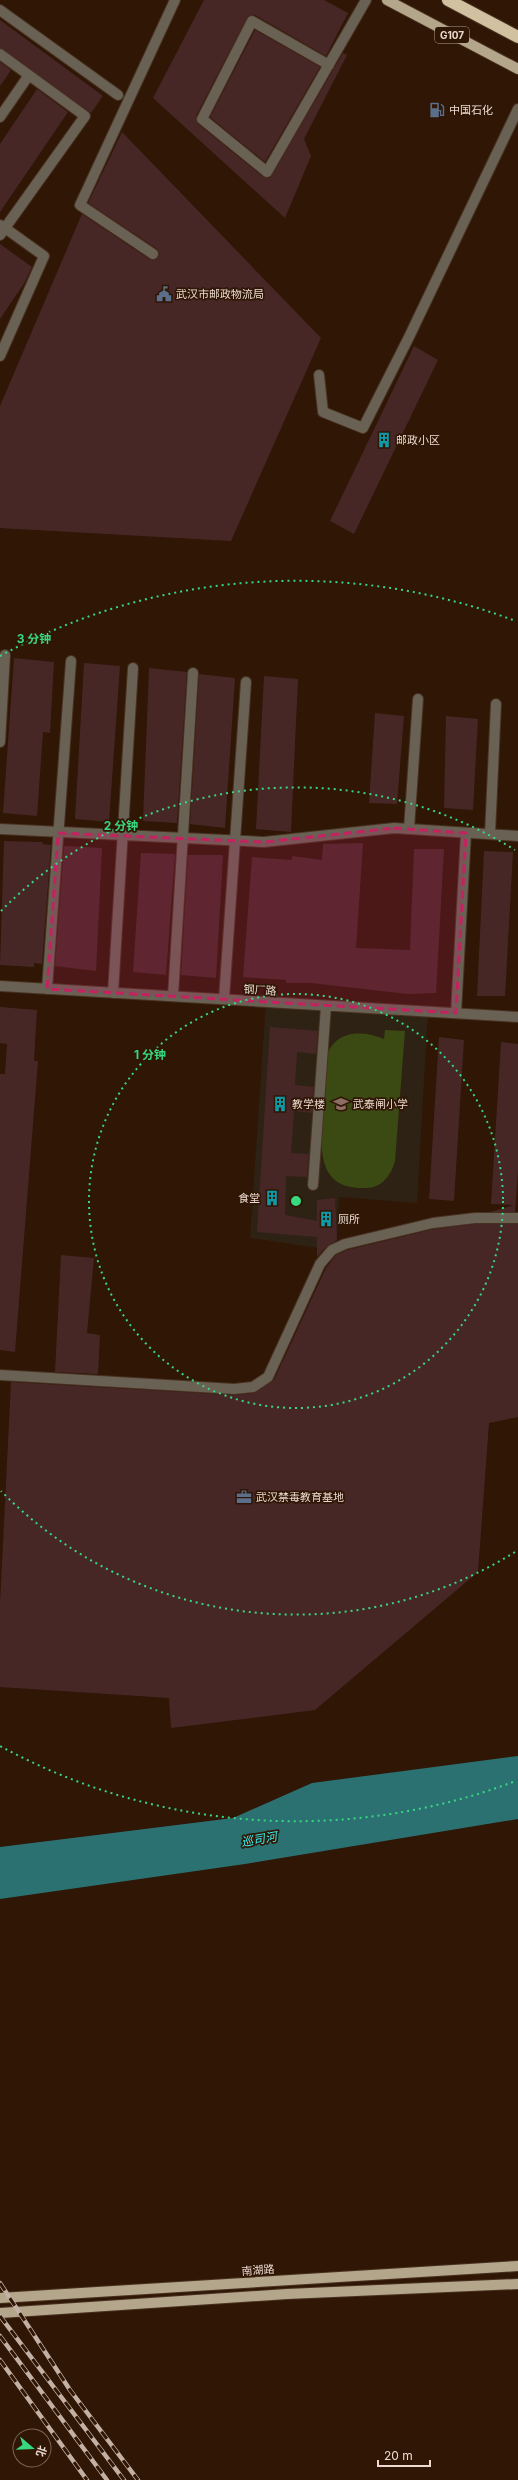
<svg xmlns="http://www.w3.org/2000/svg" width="518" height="2480" font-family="Inter,'Noto Sans SC',sans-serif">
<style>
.education{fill:#2e2214}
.green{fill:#3b4a12}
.water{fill:#2b7172}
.building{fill:#472726}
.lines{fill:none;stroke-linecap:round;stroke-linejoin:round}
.minor-casing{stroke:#493121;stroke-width:12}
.major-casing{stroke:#493121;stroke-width:12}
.highway-casing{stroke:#493121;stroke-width:14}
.minor{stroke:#686154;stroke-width:10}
.major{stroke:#b4a68a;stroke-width:10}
.highway{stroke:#d2c1a0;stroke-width:12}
.rail-casing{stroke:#c3b0a4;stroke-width:4.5}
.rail{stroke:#2f1605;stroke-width:3;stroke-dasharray:9;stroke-linecap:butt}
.marked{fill:#c42261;fill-opacity:0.2;stroke:#c42261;stroke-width:3;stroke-dasharray:8 5;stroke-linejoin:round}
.ring{fill:none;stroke:#37d880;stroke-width:2;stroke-dasharray:2 4}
.labels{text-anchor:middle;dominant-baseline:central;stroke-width:3.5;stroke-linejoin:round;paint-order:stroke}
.shield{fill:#2f1605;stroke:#b39f93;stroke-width:1}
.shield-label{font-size:10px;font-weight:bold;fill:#ecdad0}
.poi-label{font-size:11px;fill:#ecdad0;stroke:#2f1605;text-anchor:start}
.street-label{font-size:11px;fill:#ecdad0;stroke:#2f1605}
.water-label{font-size:12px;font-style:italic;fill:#35fbfd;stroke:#2f1605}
.centre{fill:#37d880;stroke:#2f1605;stroke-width:2}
.ring-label{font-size:12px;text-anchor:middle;font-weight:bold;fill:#37d880;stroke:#2f1605;stroke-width:3.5;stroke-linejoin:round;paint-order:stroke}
</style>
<rect width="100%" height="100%" fill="#2f1605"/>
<!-- education -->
<path class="education" d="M266,1002L428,1012L417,1203L339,1197L337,1238L332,1250L250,1238Z"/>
<!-- green -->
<path class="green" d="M385,1030L405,1031L395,1161C391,1175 382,1188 366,1188C317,1190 321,1150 322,1115C323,1097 324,1078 325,1060C333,1031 360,1029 384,1039Z"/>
<!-- water -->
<path class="water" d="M518,1756V1819L245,1864L0,1899V1847L233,1818L312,1783Z"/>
<!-- building -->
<path class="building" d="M204,0H324L348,13L326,56L255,15L248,16L196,116L198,124L263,177L270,178L343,53L347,55L304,139L311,156L285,218L153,98Z
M0,20L103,96L91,113L0,48Z
M255,30L320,67L265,162L210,117Z
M0,62L11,70L0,86Z
M37,89L68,112L0,212V144Z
M122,132L321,338L231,541L0,528V406L82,214L149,259L155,260L159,255L157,249L88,203Z
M0,244L32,267L25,282L0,319Z
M414,346L438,360L354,534L330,521Z
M14,658L54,662L50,733L43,732L37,816L3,813Z
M84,663L120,666L109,822L75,819Z
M149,668L187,672L177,823L143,821Z
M199,674L235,678L225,828L190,824Z
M264,676L298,679L291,832L256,829Z
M375,713L404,716L397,804L369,803Z
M446,716L478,719L473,810L444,808Z
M4,841L43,842L42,844L51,845L42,964L34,963V967L0,965Z
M363,843L356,948L410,950L414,849H444L436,993L408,994L311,983H286V980L243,977L252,857L292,860V856L322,860L323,844Z
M64,846L102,848L96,971L55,966Z
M484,851L513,852L505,996H477Z
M141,853L175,854L166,975L133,972Z
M188,855H223L216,978L181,975Z
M0,1007L37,1010L34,1061H38L15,1352L0,1350V1074H5L7,1044L0,1043Z
M270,1027L318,1031L316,1054L297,1052L295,1085L314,1087L312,1113L294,1111L291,1153L309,1154L307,1177L286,1176L285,1215L317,1221V1200L335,1198L337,1240L327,1246L317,1257V1237L257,1232Z
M439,1037L464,1040L454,1201L429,1199Z
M501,1042L518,1044V1170L515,1212H490L514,1205L491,1204Z
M475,1224H518V1417L489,1423L478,1572L315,1710L171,1728L169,1698L0,1687V1604L11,1382L234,1395L254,1393L274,1380L326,1268L336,1255L347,1250L434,1229Z
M61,1255L94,1258L87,1333L100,1335L98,1374L55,1372Z"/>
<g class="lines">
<!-- minor casing -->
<g class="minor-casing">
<path id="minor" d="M0,10L118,95
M0,54L85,116L5,228L0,225
M329,65L252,21L202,119L267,172L366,0
M0,117L29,75
M0,235L5,228L44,256L0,356
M153,254L80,205L175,0
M319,375L323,412L363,428L409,337L518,109
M0,742L5,655
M0,829L264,842L394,828L518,836
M409,829L418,699
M490,834L496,704
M0,986L518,1017
M47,989L71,661
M113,993L133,668
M173,996L193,673
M224,999L246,682
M456,1013L466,833
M313,1185L326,1006
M0,1375L234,1389L253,1387L268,1377L320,1264L332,1250L345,1244L433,1223L475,1218H518"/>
</g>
<!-- major casing -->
<g class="major-casing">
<path id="major" d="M387,0L518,69
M0,2298L518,2266
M0,2313L287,2294L518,2284"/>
</g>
<!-- highway casing -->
<g class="highway-casing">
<path id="highway" d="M448,0L518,37"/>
</g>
<!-- minor -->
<use href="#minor" class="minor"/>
<!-- major -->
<use href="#major" class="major"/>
<!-- highway -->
<use href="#highway" class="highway"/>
<!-- rail casing -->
<g class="rail-casing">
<path id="rail" d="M0,2283L70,2390L138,2480
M0,2316L124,2480
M0,2336L107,2480
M0,2360L87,2480"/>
</g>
<!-- rail -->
<use href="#rail" class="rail"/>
</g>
<!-- marked area -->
<path class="marked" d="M394,828L466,833L456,1013L47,989L58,833L264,842Z"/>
<!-- distance rings -->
<g class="ring">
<circle cx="296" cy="1201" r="207"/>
<path d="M515 1552A414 414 0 0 1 1 1491M1 911A414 414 0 0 1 515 850"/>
<path d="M513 1782A620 620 0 0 1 0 1746M0 656A620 620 0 0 1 513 620"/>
</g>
<!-- icons -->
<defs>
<g id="fuel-bare" transform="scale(1.2)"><path d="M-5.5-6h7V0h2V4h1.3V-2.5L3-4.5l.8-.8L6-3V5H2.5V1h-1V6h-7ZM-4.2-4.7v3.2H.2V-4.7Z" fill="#5c6f8a" stroke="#2f1605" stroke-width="2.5" paint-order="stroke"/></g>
<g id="civic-bare" transform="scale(1.2)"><path d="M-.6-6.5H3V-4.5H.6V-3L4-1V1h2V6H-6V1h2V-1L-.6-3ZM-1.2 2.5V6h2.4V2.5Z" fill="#5c6f8a" stroke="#2f1605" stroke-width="2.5" paint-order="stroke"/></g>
<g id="building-bare" transform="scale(1.2)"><path d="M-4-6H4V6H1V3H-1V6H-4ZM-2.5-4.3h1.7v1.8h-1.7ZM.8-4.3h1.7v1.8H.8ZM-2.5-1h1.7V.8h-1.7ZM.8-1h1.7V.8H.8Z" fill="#0f9aa8" stroke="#2f1605" stroke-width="2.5" paint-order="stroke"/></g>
<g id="school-bare" transform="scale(1.2)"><path d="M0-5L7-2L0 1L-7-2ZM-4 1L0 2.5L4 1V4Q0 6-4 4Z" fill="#8d6e63" stroke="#2f1605" stroke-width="2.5" paint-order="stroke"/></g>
<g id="office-bare" transform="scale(1.2)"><path d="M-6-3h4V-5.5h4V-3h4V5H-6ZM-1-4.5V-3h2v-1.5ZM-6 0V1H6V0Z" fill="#5c6f8a" stroke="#2f1605" stroke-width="2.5" paint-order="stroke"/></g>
</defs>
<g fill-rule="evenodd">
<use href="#fuel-bare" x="437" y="110"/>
<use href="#civic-bare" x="164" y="294"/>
<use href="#building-bare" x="384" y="440"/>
<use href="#building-bare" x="280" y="1104"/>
<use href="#school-bare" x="341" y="1104"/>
<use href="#building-bare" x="272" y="1198"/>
<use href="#building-bare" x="326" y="1219"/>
<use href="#office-bare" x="244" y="1497"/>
</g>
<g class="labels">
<!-- shield labels -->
<rect class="shield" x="435" y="27" width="34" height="16" rx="3"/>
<g class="shield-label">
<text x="452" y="35">G107</text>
</g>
<!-- poi labels -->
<g class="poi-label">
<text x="449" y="110">中国石化</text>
<text x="176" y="294">武汉市邮政物流局</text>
<text x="396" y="440">邮政小区</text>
<text x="292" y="1104">教学楼</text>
<text x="353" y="1104">武泰闸小学</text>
<text x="260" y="1198" text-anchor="end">食堂</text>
<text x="338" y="1219">厕所</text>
<text x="256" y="1497">武汉禁毒教育基地</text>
</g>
<!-- street labels -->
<g class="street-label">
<text transform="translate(260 990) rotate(4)">钢厂路</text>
<text transform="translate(258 2270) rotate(-4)">南湖路</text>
</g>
<!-- water labels -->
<g class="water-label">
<text transform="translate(259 1839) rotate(-10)">巡司河</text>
</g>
</g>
<circle cx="296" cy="1201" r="6" class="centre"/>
<g class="ring-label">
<text x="34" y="643">3 分钟</text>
<text x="121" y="830">2 分钟</text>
<text x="150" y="1059">1 分钟</text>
</g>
<!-- north arrow -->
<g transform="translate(32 2448) rotate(109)"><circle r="19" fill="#2f1605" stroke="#7b6456"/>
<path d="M0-3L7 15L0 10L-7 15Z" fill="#37d880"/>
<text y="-6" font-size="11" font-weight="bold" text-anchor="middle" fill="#ecdad0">北</text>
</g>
<!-- scale -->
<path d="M378 2460v6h52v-6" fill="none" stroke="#ecdad0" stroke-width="2"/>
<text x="384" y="2460" font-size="12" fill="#ecdad0" stroke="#2f1605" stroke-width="3" paint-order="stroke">20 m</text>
</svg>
